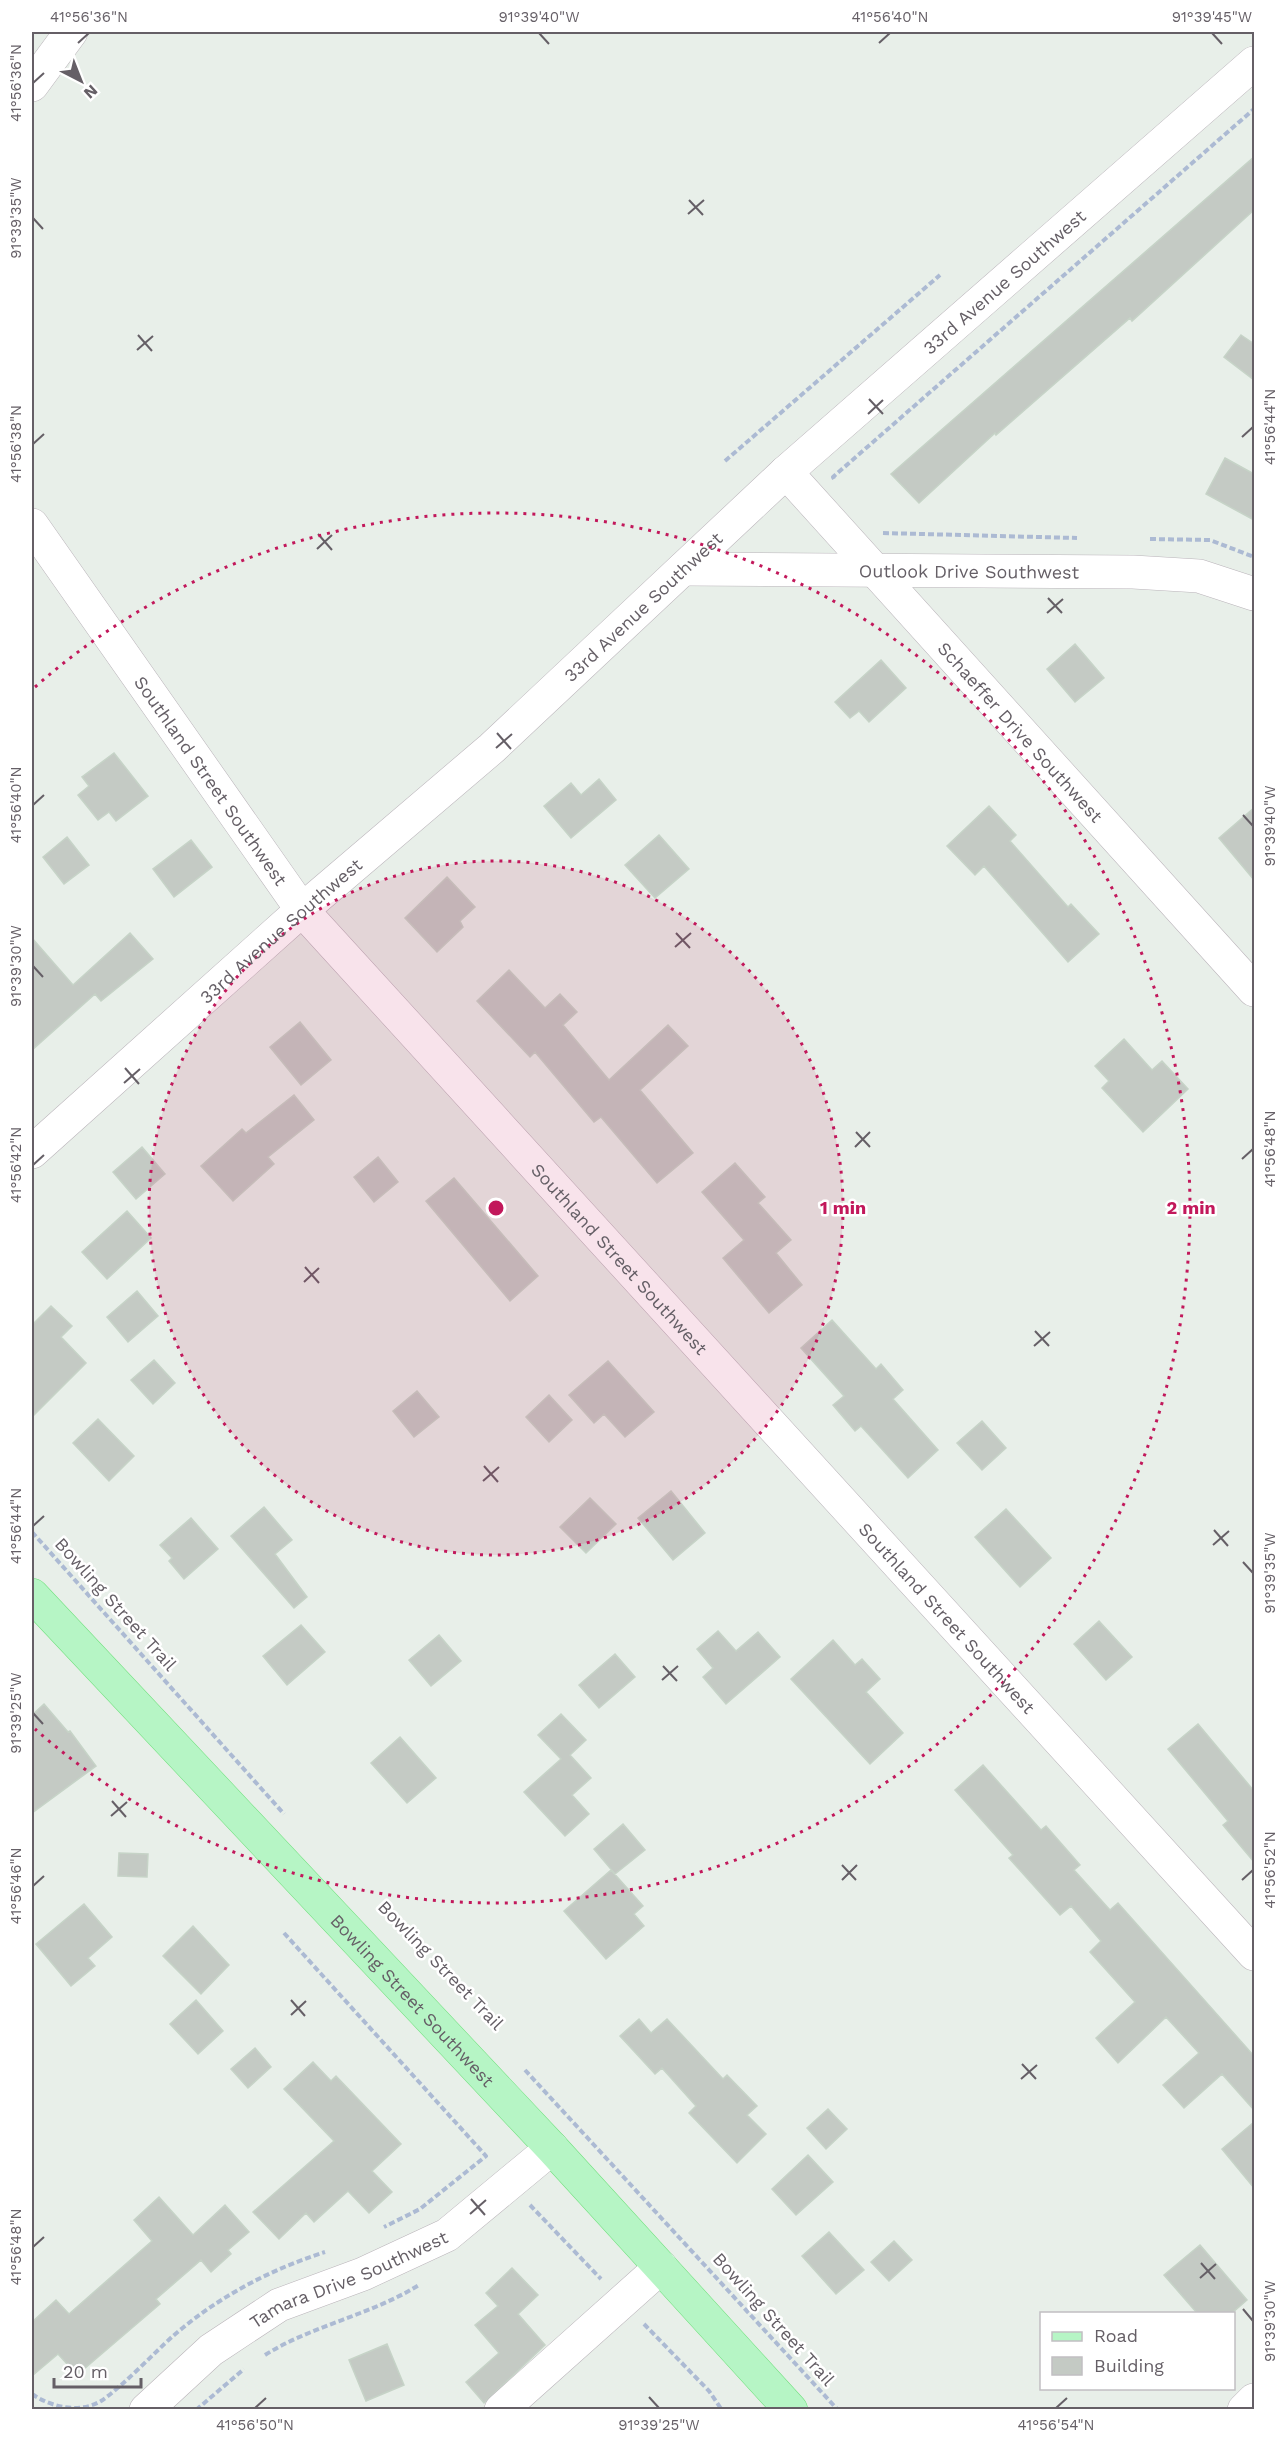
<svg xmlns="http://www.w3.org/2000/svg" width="1286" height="2441" font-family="'Work Sans',sans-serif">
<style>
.building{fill:#c4cac4;stroke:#c6d3c7;stroke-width:1.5}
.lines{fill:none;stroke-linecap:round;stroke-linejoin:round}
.minor-casing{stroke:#bab4ba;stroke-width:34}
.major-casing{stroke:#6fe07c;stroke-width:34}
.path{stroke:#acbad3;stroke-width:4;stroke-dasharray:6 3;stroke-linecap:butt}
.minor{stroke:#fff;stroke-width:33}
.major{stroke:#b6f5c5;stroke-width:33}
.ticks{fill:none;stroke:#655f66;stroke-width:2}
.ring{fill:none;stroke:#c2185b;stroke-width:3;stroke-dasharray:3 6}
.labels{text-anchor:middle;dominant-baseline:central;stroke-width:5;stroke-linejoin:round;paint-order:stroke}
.street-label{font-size:18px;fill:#655f66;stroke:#fff}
.centre{fill:#c2185b;stroke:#fff;stroke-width:3}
.ring-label{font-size:18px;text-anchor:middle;font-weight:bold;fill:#c2185b;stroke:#fff;stroke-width:5;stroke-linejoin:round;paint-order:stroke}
.neatline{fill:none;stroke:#655f66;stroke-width:2}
.ticks-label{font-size:15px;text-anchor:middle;fill:#655f66}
</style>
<rect width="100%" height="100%" fill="#e8efe9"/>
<!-- building -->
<path class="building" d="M1254,157V210L1132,321L1130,318L996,435L995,433L919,503L891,474Z
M1241,335L1254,344V380L1224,357Z
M1225,458L1254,474V520L1206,494Z
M1075,644L1104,678L1075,702L1047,669Z
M881,660L906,688L869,722L859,711L850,718L835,702Z
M114,753L148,796L116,821L109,812L98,820L78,795L89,786L82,777Z
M599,779L616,800L571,838L544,806L571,783L581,795Z
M989,806L1016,835L1010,841L1068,907L1071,904L1099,934L1068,962L984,866L975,875L947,846Z
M1254,808V880L1219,838Z
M659,835L689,869L655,898L625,865Z
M67,837L89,865L64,884L43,857Z
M191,840L212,867L174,897L153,869Z
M447,877L475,907L460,921L463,927L437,952L405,918Z
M130,933L153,959L101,1001L95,994L32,1050V938L73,985Z
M509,970L545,1008L560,994L577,1012L563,1025L609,1080L668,1025L688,1046L640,1090L693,1153L657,1183L601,1117L594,1122L535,1052L530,1057L477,1001Z
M300,1022L331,1060L301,1085L270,1047Z
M1124,1039L1152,1070L1162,1061L1188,1089L1143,1132L1102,1088L1109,1081L1095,1066Z
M294,1095L314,1120L268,1157L274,1164L233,1201L201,1166L242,1129L246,1133Z
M142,1147L165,1174L136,1199L113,1172Z
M378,1157L398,1182L374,1202L354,1177Z
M735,1163L765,1197L758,1203L791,1240L776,1253L802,1285L769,1313L723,1258L744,1240L702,1192Z
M454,1178L538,1276L510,1301L426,1201Z
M127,1211L151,1238L107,1279L82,1252Z
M137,1291L158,1316L128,1342L107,1317Z
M51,1306L72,1326L61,1337L86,1363L32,1417V1325Z
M832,1320L876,1369L881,1364L903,1390L893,1399L938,1450L908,1478L861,1426L855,1431L833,1405L844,1396L801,1348Z
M154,1360L175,1383L153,1404L131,1380Z
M608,1361L654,1412L625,1437L604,1414L594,1423L569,1395Z
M417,1391L439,1417L414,1437L393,1411Z
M549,1395L572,1420L549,1442L526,1417Z
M98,1419L134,1456L109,1481L73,1443Z
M982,1421L1006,1448L982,1470L957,1443Z
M671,1491L705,1533L673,1560L638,1518Z
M590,1498L616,1524L586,1553L560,1527Z
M264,1507L292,1540L275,1554L307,1597L294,1608L231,1536Z
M1006,1509L1051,1558L1020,1587L975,1537Z
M191,1518L218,1549L184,1579L169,1561L172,1558L160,1545Z
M1099,1621L1132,1657L1106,1680L1074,1644Z
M301,1625L325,1652L287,1685L263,1656Z
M718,1631L736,1651L758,1632L780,1657L726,1704L703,1677L713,1668L697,1649Z
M439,1635L461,1661L431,1686L409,1660Z
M833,1640L855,1665L862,1659L880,1679L866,1692L903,1733L870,1764L791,1679Z
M615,1654L635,1677L599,1708L579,1685Z
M44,1704L68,1732L70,1731L96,1766L32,1813V1715Z
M561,1714L586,1740L570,1755L591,1778L572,1795L589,1814L565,1836L524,1792L561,1759L538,1735Z
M1198,1724L1254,1791V1862L1223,1825L1228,1821L1168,1749Z
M400,1737L436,1778L407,1803L371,1763Z
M983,1765L1041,1830L1046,1826L1080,1865L1074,1870L1110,1910L1118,1903L1254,2056V2110L1222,2074L1184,2108L1163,2085L1199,2053L1166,2017L1118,2063L1096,2038L1135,2002L1090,1952L1101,1941L1071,1906L1060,1915L1009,1858L1013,1855L955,1790Z
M623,1824L645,1850L615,1874L594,1849Z
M119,1853L148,1854L147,1877L118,1876Z
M611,1870L643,1906L634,1914L644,1926L606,1959L564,1911Z
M84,1904L112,1937L88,1958L95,1966L71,1986L36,1944Z
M193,1926L229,1965L201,1994L163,1956Z
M196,2000L223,2031L198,2054L170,2024Z
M639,2019L651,2033L667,2019L723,2079L727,2075L757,2106L747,2115L766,2134L737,2163L689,2113L696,2106L662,2068L655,2074L620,2036Z
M255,2048L271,2067L248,2088L231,2069Z
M313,2062L331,2081L336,2076L401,2144L372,2171L392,2192L369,2213L348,2191L314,2222L306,2213L279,2239L253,2212L334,2141L284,2089Z
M828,2109L847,2129L826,2149L807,2128Z
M1254,2122V2188L1222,2149Z
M808,2155L833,2182L796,2215L772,2189Z
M159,2197L193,2235L225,2205L249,2232L228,2250L231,2254L211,2272L201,2260L156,2299L160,2304L77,2375L58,2354L32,2376V2322L56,2300L69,2314L152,2241L134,2220Z
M829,2232L864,2270L836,2294L802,2256Z
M894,2241L912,2260L889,2281L871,2262Z
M1200,2245L1247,2300L1232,2313H1197L1164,2275Z
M512,2268L538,2295L518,2314L545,2345L484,2403L466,2382L499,2353L475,2325L498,2306L486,2293Z
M387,2344L404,2385L366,2401L349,2360Z"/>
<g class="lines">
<!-- minor casing -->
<g class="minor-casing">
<g id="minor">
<path d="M32,85L71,32"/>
<path id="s1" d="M786,472L1254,990"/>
<path id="s2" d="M32,525L302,910L1254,1954"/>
<path id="s3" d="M683,569L1133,572L1199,576L1254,594"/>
<path id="s4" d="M32,1152L302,910L492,748L786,472L1254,63"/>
<path id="s5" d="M146,2410L211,2350L279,2305L363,2274L447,2235L552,2148"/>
<path d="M501,2410L661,2267"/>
<path d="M1244,2410L1254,2400"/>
</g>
</g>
<!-- major casing -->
<g class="major-casing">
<g id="major">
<path id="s6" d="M32,1595L552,2148L791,2410"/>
</g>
</g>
<!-- path -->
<path class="path" d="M725,461L940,275
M834,479L833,477L1254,109
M883,533L1077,538
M1150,539L1210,540L1254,557
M32,1532L284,1814
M284,1933L486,2156L420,2209L384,2227
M525,2070L838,2410
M530,2205L601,2279
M644,2324L709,2391L722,2410
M265,2355C313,2325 371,2315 419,2285
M32,2394C51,2407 79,2414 101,2401C122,2387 153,2354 173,2336C218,2297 269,2270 325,2252
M196,2410L244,2369"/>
<!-- minor -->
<use href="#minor" class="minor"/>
<!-- major -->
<use href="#major" class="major"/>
</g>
<!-- ticks -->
<path class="ticks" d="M539,33L549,44M1212,33L1222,44M78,43L89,33M879,43L890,33M33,83L44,73M689,200L703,215M688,214L704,200M33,218L43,229M138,335L152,351M137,350L153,336M869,399L883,414M868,414L883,400M1242,437L1253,427M33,444L44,434M318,534L332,550M317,549L332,535M1048,598L1062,613M1047,613L1063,599M497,733L511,749M496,748L512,734M33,805L44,795M1243,815L1253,826M676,933L690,948M675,947L691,933M33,966L43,977M125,1068L139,1084M124,1083L140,1069M856,1132L870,1147M855,1147L870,1132M1242,1159L1253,1149M33,1165L44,1155M305,1267L319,1283M304,1282L319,1268M1035,1331L1049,1346M1034,1346L1050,1332M484,1466L498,1482M483,1481L499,1467M33,1526L44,1516M1214,1530L1228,1546M1213,1545L1229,1531M1243,1562L1253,1573M663,1666L677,1681M662,1680L678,1666M33,1713L43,1724M112,1801L126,1817M111,1816L127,1802M842,1865L856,1880M842,1880L857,1865M1242,1880L1253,1870M33,1886L44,1876M291,2000L305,2016M291,2015L306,2001M1022,2064L1036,2079M1021,2079L1037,2065M471,2199L485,2215M470,2214L486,2200M33,2247L44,2237M1201,2263L1215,2279M1200,2278L1216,2264M1243,2309L1253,2321M649,2397L659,2408M255,2408L266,2398M1056,2408L1067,2398"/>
<!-- distance rings -->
<circle cx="496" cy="1208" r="347" fill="#c2185b" fill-opacity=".12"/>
<g class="ring">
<circle cx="496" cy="1208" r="347"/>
<path d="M35 687A695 695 0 1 1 35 1729"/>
</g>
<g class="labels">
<!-- street labels -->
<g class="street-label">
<text stroke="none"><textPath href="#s4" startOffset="1305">33rd Avenue Southwest</textPath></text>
<text stroke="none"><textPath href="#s3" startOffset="286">Outlook Drive Southwest</textPath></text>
<text stroke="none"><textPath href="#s4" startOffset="819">33rd Avenue Southwest</textPath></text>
<text stroke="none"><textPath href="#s1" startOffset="350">Schaeffer Drive Southwest</textPath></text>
<text stroke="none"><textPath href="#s2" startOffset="312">Southland Street Southwest</textPath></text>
<text stroke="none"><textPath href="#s4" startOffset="333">33rd Avenue Southwest</textPath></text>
<text stroke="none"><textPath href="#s2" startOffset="942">Southland Street Southwest</textPath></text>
<text transform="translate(116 1604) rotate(48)">Bowling Street Trail</text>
<text stroke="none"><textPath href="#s2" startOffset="1428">Southland Street Southwest</textPath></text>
<text transform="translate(441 1965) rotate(46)">Bowling Street Trail</text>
<text stroke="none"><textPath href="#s6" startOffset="556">Bowling Street Southwest</textPath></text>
<text stroke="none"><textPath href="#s5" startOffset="244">Tamara Drive Southwest</textPath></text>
<text transform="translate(774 2319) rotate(48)">Bowling Street Trail</text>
</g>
</g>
<circle cx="496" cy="1208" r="9" class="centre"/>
<g class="ring-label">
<text x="843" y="1214">1 min</text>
<text x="1191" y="1214">2 min</text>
</g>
<!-- border -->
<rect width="1286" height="2441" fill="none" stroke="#ffffff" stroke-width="66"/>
<!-- legend -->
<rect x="1040" y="2312" width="195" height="78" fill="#ffffff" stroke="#c1bfc2" stroke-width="1.5"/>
<rect x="1052" y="2332" width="30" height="9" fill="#b6f5c5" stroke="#c1bfc2" stroke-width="1.5"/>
<text x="1094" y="2342" font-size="18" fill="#655f66">Road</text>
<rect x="1052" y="2357" width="30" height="18" fill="#c4cac4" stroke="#c1bfc2" stroke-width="1.5"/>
<text x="1094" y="2372" font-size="18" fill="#655f66">Building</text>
<!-- north arrow -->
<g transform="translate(81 81) rotate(138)" stroke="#ffffff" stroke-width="4.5" paint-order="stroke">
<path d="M0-4.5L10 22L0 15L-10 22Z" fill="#655f66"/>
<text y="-9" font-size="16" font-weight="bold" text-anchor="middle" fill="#655f66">N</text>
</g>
<!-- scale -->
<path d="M54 2378v9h87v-9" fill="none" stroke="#655f66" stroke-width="3"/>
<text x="63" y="2378" font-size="18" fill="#655f66" stroke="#ffffff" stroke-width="4.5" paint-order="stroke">20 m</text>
<rect x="33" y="33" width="1220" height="2375" class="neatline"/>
<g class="ticks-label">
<text x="89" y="22">41°56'36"N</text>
<text x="539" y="22">91°39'40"W</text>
<text x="890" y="22">41°56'40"N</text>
<text x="1212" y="22">91°39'45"W</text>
<text transform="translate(16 83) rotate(-90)" y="5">41°56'36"N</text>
<text transform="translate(16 218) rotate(-90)" y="5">91°39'35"W</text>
<text transform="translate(1270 427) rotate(-90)" y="5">41°56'44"N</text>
<text transform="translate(16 444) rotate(-90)" y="5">41°56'38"N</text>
<text transform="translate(16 805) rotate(-90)" y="5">41°56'40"N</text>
<text transform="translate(1270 826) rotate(-90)" y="5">91°39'40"W</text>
<text transform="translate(16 966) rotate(-90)" y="5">91°39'30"W</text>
<text transform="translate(1270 1149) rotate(-90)" y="5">41°56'48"N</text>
<text transform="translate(16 1165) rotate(-90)" y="5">41°56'42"N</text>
<text transform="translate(16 1526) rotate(-90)" y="5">41°56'44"N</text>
<text transform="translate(1270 1573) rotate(-90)" y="5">91°39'35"W</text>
<text transform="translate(16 1713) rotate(-90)" y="5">91°39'25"W</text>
<text transform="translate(1270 1870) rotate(-90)" y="5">41°56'52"N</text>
<text transform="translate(16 1886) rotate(-90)" y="5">41°56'46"N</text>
<text transform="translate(16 2247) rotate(-90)" y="5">41°56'48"N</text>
<text transform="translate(1270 2321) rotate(-90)" y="5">91°39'30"W</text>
<text x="255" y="2430">41°56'50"N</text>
<text x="659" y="2430">91°39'25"W</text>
<text x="1056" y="2430">41°56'54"N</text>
</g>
</svg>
